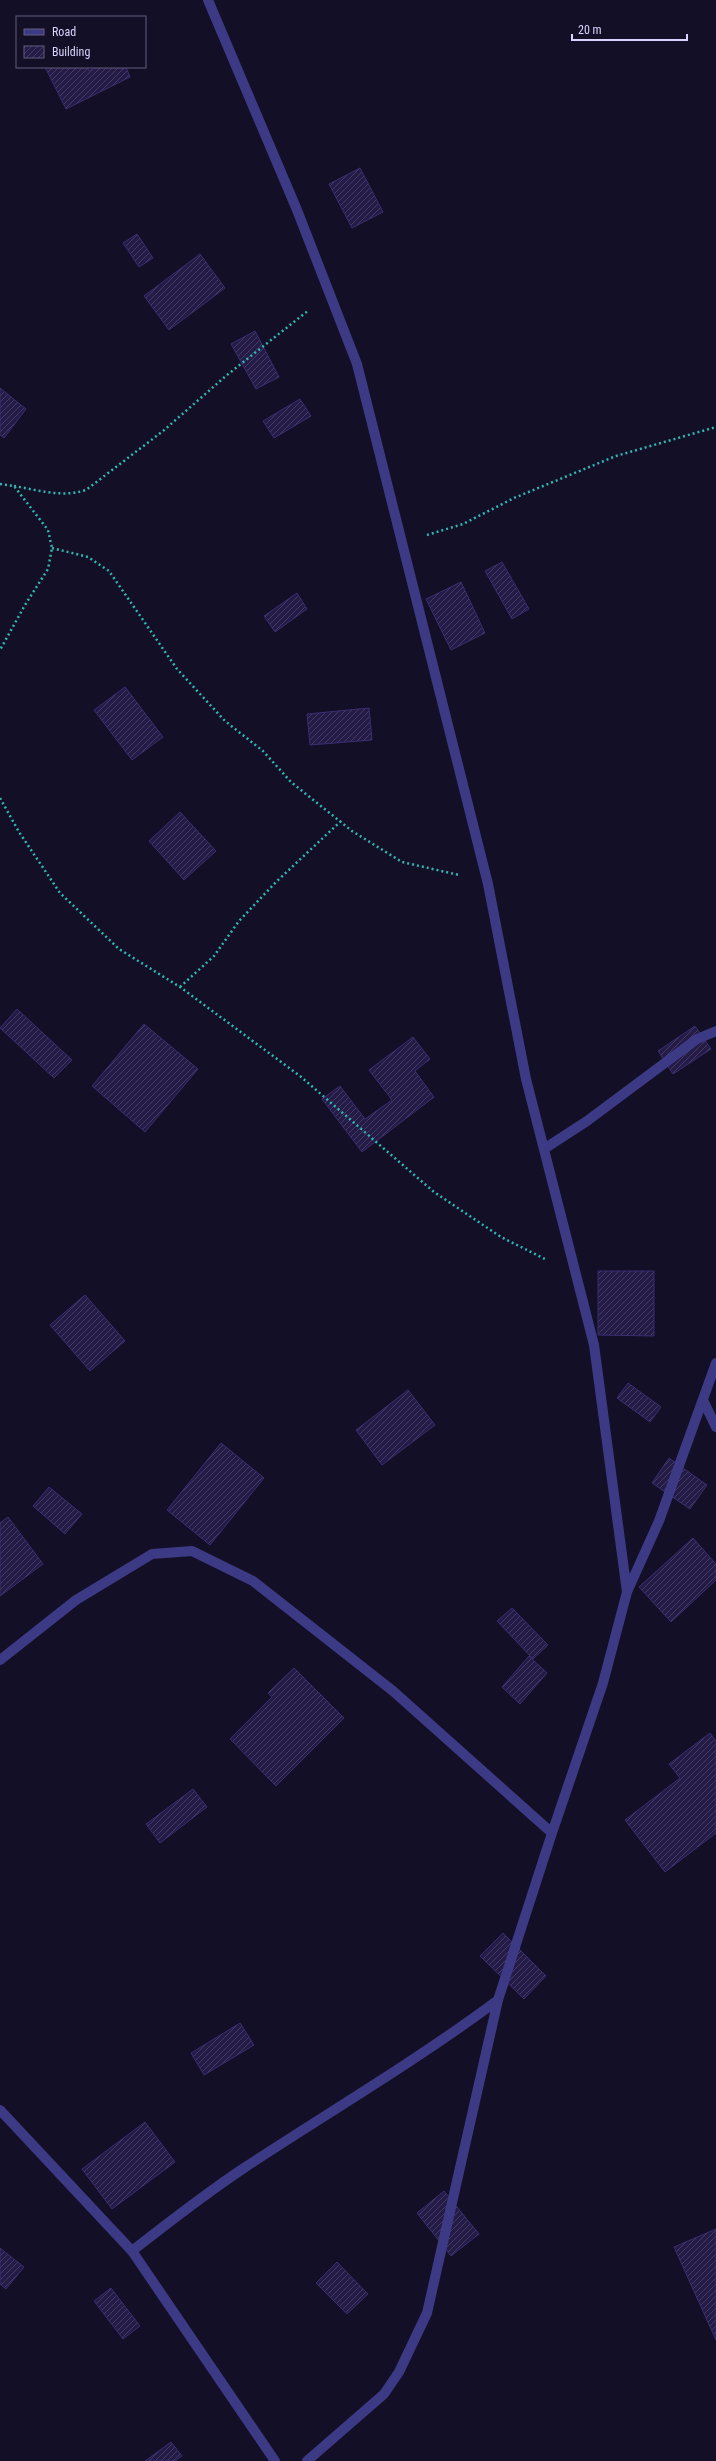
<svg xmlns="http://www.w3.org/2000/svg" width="716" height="2461" font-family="'Roboto Condensed',sans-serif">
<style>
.building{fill:url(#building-hatch);stroke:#3b2d73}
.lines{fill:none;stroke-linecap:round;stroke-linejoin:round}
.path{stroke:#2fb8b0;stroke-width:2.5;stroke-dasharray:2 3;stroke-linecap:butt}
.minor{stroke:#3d3a85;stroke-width:10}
</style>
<defs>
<pattern id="building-hatch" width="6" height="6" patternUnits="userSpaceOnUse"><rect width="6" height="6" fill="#241b47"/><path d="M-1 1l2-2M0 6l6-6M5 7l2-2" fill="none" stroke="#433b63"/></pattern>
</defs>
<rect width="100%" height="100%" fill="#130f26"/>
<!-- building -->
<path class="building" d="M45,67H87L89,71L97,67H126L130,77L66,109Z
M360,168L383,212L352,228L329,184Z
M137,234L153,258L139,267L123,243Z
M200,254L225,288L169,330L144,296Z
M255,331L279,377L256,389L231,344Z
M0,388L26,409L4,438L0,435Z
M300,399L311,416L274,438L263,421Z
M502,562L529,609L512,619L485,571Z
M461,582L485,633L451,650L426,599Z
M297,593L307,609L275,632L264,616Z
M125,687L163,737L132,760L94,710Z
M369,708L372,740L310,745L307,714Z
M180,812L216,851L184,880L149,841Z
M17,1009L72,1060L54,1078L0,1028Z
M144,1024L198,1069L145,1132L92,1086Z
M695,1026L711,1049L673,1074L658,1051Z
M413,1037L430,1059L415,1071L434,1097L362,1152L322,1099L340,1086L365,1119L392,1100L369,1070Z
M598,1271H654V1336L598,1335Z
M85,1295L125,1341L90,1371L50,1325Z
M628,1383L661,1407L650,1422L617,1398Z
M408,1390L435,1425L382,1465L356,1430Z
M221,1443L264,1478L210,1545L167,1510Z
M669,1458L707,1485L690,1509L652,1483Z
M49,1487L82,1514L65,1534L33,1506Z
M8,1517L43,1564L0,1596V1523Z
M693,1538L716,1564V1580L671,1622L639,1587Z
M512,1608L548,1645L533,1659L497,1621Z
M529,1656L547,1673L520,1704L502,1687Z
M294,1668L344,1718L276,1786L230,1739L272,1697L268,1693Z
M710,1733L716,1741V1833L665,1872L625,1820L680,1778L669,1764Z
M193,1789L207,1807L160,1843L146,1824Z
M503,1933L546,1976L524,1999L480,1956Z
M240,2023L254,2045L204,2075L191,2053Z
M145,2122L175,2162L112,2209L82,2169Z
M444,2191L479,2234L451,2256L417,2213Z
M716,2229V2340L674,2247Z
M0,2248L24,2267L6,2289L0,2284Z
M337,2262L368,2294L347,2314L316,2283Z
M111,2288L140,2326L123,2339L94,2301Z
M171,2442L182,2456L175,2461H145Z"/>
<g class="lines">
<!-- path -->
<path class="path" d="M0,484L14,486L48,530L52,548L48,569L25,605L0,650
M14,486C38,490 62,498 86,490L163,431L227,375L309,310
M427,535L463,524L514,498L616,456L716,427
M52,548L88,557L109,571L177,669L225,721L263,751L291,782L352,831L402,862L459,875
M0,798L19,832L60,893L119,949L180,987L300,1076L434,1192L501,1237L545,1259
M180,987L214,956L239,921L276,882L341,821"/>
<!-- minor -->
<path class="minor" d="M208,0L297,210L357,364L488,884L526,1079L594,1345L627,1592L603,1683L552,1833L498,2000L427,2313L399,2372L384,2394L307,2461
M544,1149L587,1121L697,1039L716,1031
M703,1400L716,1427
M627,1592L659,1521L716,1363
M0,1660L76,1600L152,1554L192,1551L253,1581L393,1691L552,1833
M0,2110L132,2251L275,2461
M132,2251C169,2222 205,2194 244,2168C329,2112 416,2061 498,2000"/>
</g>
<!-- legend -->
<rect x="16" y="16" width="130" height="52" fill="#130f26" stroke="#625e7d"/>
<rect x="24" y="29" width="20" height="6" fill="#3d3a85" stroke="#625e7d"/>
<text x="52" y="36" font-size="12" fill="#d9d4ff">Road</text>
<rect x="24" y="46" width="20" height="12" fill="url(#building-hatch)" stroke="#625e7d"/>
<text x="52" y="56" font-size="12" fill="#d9d4ff">Building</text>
<!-- scale -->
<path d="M572 34v6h115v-6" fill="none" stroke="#d9d4ff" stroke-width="2"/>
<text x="578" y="34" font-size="12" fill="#d9d4ff" stroke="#130f26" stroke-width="3" paint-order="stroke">20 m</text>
</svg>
